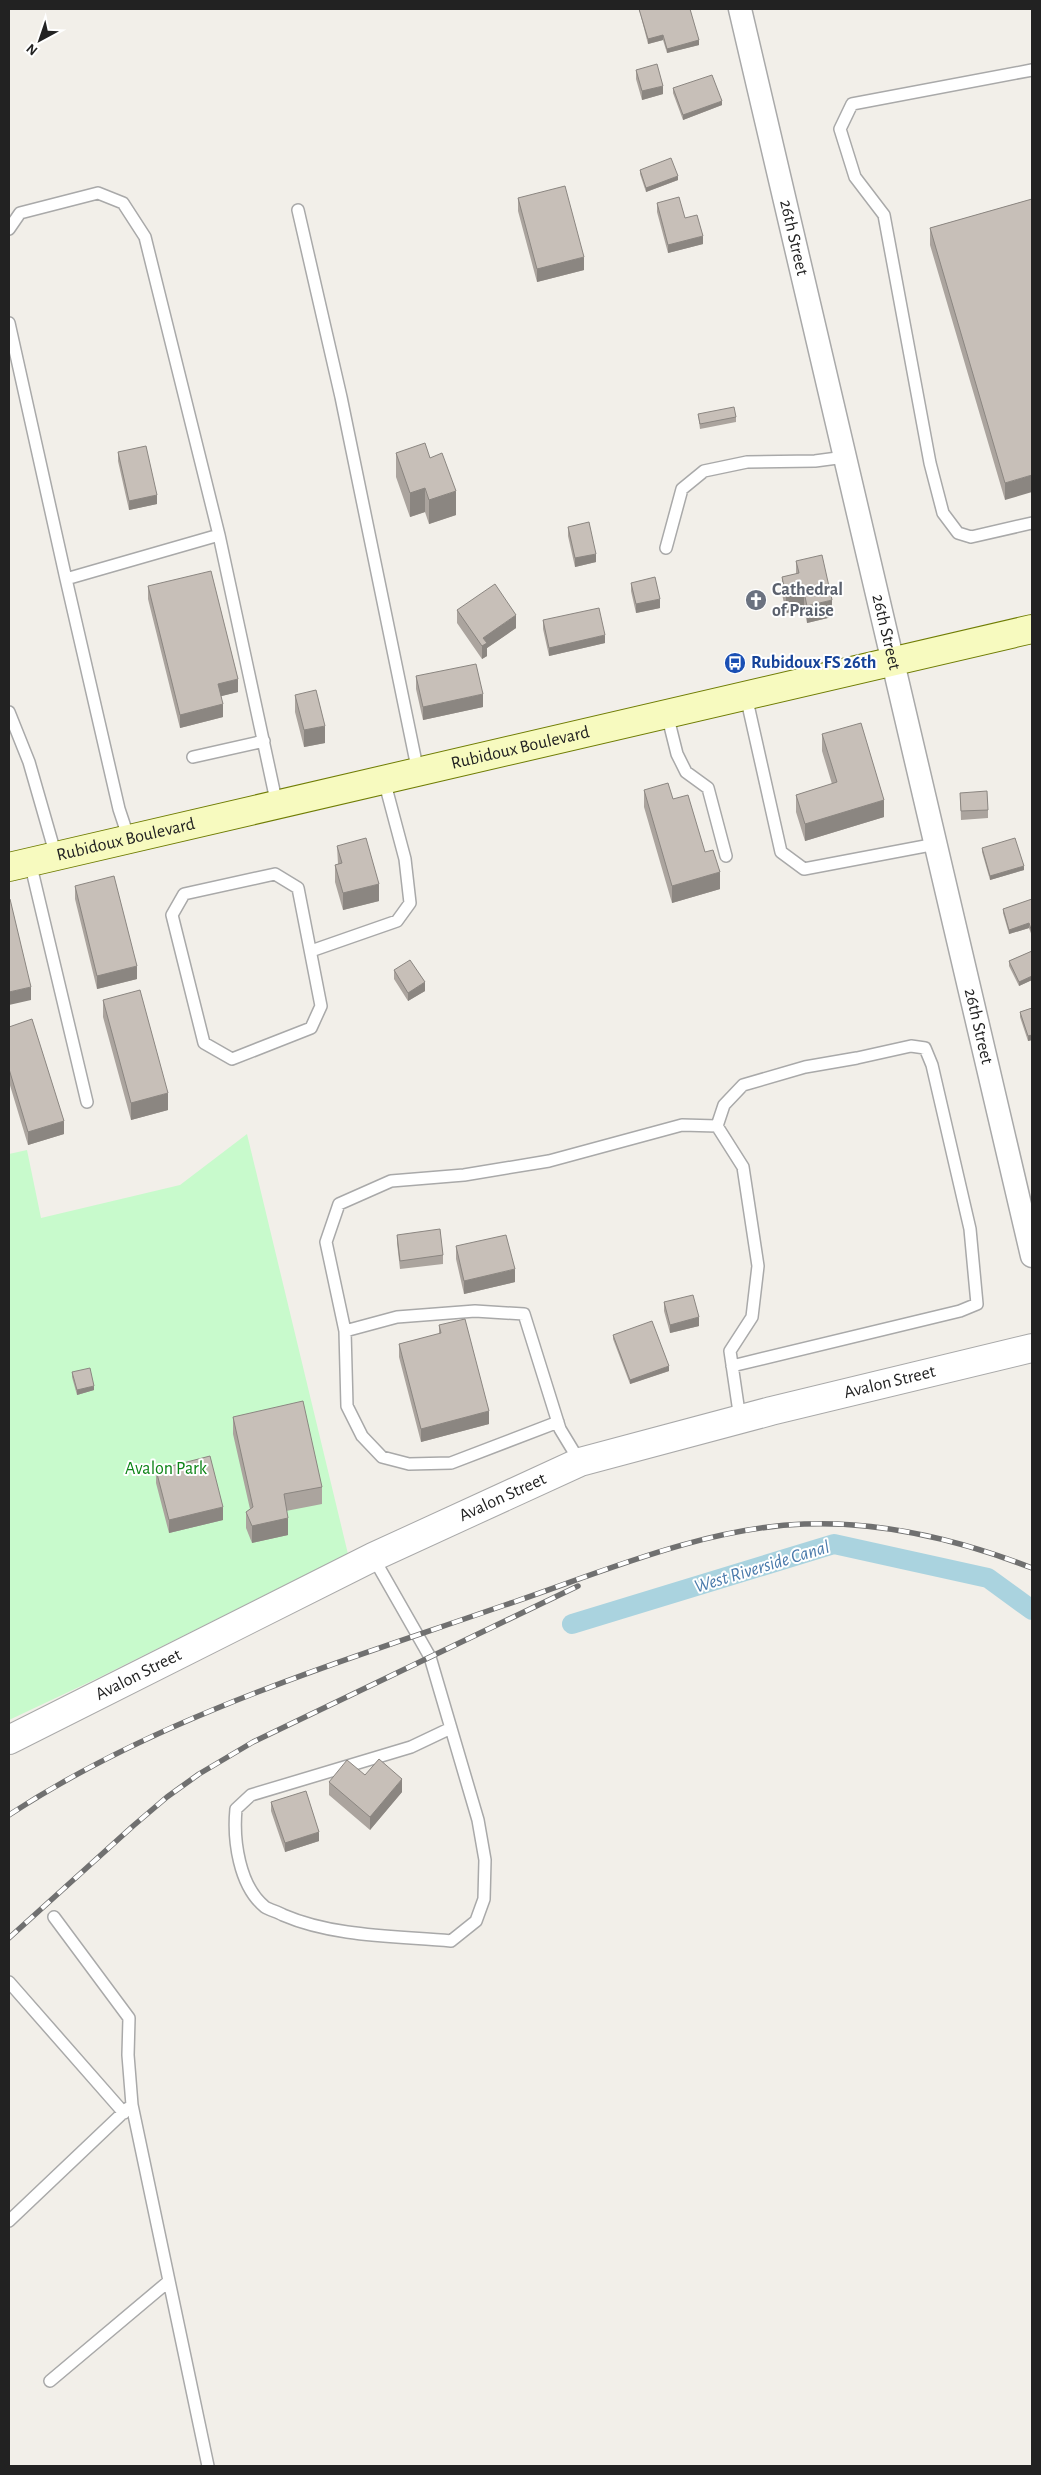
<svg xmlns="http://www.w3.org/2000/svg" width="1041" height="2475" font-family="'Alegreya Sans',sans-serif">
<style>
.park{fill:#c8facc}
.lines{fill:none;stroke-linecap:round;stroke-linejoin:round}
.canal{stroke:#aad3df;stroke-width:20}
.service-casing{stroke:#a9a9a9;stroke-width:14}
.minor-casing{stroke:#a9a9a9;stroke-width:25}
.tertiary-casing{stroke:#a9a9a9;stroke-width:30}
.secondary-casing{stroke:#707d05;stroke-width:30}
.service{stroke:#fff;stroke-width:11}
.minor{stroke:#fff;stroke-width:22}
.tertiary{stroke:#fff;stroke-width:28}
.secondary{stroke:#f7fabf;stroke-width:28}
.rail-casing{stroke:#707070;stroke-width:5.5}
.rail{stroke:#fff;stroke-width:4;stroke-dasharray:11;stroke-linecap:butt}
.wall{fill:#aba49e}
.shaded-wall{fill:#8b8681}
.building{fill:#c7bfb8;stroke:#8b8681}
.labels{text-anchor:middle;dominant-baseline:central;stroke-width:4;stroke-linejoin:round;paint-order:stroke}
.street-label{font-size:18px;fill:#222;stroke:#fff}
.worship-label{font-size:18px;font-weight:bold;fill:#5b616d;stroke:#fff;text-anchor:start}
.transit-label{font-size:18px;font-weight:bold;fill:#164399;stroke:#fff;text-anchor:start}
.park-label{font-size:18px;fill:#0c8416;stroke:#fff}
.water-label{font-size:19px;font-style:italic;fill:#4a7aab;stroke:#fff}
</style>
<rect width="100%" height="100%" fill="#f2efe9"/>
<!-- park -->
<path class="park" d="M247,1134L348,1554L98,1678L9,1720V1154L27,1150L41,1218L180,1185Z"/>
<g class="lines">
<!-- canal -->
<path class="canal" d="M572,1624L834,1544L988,1578L1032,1610"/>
<!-- service casing -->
<g class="service-casing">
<path id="service" d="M1032,70L852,104L840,129L855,177L884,215L930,463L943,513L958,533L971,537L1032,523
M298,210L341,397L418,772
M9,229L20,213L98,193L123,203L145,237L219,535
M9,323L66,579
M666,548L682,489L704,471L747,462L815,461L845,457
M746,696L781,852L804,869L936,844
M9,712L29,762L56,856
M667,714L677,754L686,772L708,788L726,856
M193,757L264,741
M129,839L119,809L66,579L219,535L277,805
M30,862L87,1102
M275,874L298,888L321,1006L311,1028L232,1059L204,1043L172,915L184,894Z
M311,951L397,921L410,903L405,859L384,780
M717,1126L724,1105L743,1085L805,1067L857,1058L911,1046L925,1048L932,1065L970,1229L977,1304L960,1311L732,1366
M345,1331L326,1242L339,1204L391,1181L464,1175L549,1161L682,1125L717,1126L743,1167L758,1266L752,1317L730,1351L740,1419
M558,1422L451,1463L409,1464L382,1457L362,1436L347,1406L345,1331L397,1317L475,1311L524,1314L560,1429L580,1462
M373,1557L430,1657L478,1820L485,1860L484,1899L476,1921L451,1941C396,1936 334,1937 283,1915C278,1912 270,1910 265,1907C239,1886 233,1840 236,1809L251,1795L411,1747L451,1728
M54,1917L129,2018L128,2055L132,2105L208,2466
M9,1982L124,2113
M9,2221L128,2108
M50,2381L169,2281"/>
</g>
<!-- minor casing -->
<g class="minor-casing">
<g id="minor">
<path id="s1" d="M740,9L1032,1256"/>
</g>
</g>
<!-- tertiary casing -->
<g class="tertiary-casing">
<g id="tertiary">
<path id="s2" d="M9,1740L373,1557L580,1462L771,1411L1032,1348"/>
</g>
</g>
<!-- secondary casing -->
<g class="secondary-casing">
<g id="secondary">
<path id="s3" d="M9,867L1032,629"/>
</g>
</g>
<!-- service -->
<use href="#service" class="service"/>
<!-- minor -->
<use href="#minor" class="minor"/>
<!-- tertiary -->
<use href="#tertiary" class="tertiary"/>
<!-- secondary -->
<use href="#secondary" class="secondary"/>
<!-- rail casing -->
<g class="rail-casing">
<path id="rail" d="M9,1815C160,1716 335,1664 505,1605C600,1573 702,1528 804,1524C882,1521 960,1540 1032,1568
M9,1938L133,1826L167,1797L199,1774L253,1742L578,1586"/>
</g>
<!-- rail -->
<use href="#rail" class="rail"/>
</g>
<!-- wall -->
<path class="wall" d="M639,9H690L699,45L667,53L663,40L648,44Z
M636,70L663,94L642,100L636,79Z
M673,88L722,105L683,120L673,93Z
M640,170L678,180L646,192L640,174Z
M518,198L584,270L537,282L518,211Z
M1032,199L1005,500L930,245V228Z
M657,203L703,244L668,253L657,212Z
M698,414L736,417V422L700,429Z
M118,452L157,504L129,510L118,461Z
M396,453L430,458L456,515L429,524L425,512L410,517L396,477Z
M568,527L596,562L575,567L568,536Z
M796,561L832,617L807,623L804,609L786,613L782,594V577L796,574Z
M631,583L660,608L636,613L631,591Z
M148,586L238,692L221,696L223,717L180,728L148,599Z
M457,610L516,628L487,648V656L482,659L457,623Z
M543,620L605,643L549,656L543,629Z
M416,676L483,707L423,720L416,689Z
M295,695L325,743L304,747L295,712Z
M822,734L884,817L805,841L796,812V795L832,784L822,751Z
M644,790L673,799L705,852L720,889L672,903L644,807Z
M960,793L988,810V818L961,820Z
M337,846L379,901L343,910L335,882V865L338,864Z
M982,848L1024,870L990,880L982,852Z
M75,886L137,979L97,989L75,899Z
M1032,899V936L1029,928L1009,934L1003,913V909Z
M1032,951V980L1019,986L1009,966V961Z
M394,970L425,991L408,1001L394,979Z
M103,1000L168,1110L131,1120L103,1017Z
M1032,1008V1040L1028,1041L1020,1017V1012Z
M9,1027L64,1134L28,1145L9,1082Z
M397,1235L443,1255V1264L400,1269L397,1243Z
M456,1246L515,1282L464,1294L456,1259Z
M664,1302L699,1326L670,1333L664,1311Z
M439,1325L489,1424L421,1442L399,1357V1344L439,1334Z
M613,1335L669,1371L630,1384L613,1339Z
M72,1372L94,1390L77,1395L72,1377Z
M233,1417L322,1487V1504L286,1511L288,1535L252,1543L246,1528V1512L250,1509L233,1434Z
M156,1470L223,1520L169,1533L156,1483Z
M365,1775L402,1792L370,1830L329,1795V1782Z
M271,1802L319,1841L285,1852L271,1811Z"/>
<!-- shaded-wall -->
<path class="shaded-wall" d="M663,35V40L648,44V39Z
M699,40V45L667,53V49Z
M663,86V94L642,100V91Z
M722,101V105L683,120V115Z
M678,176V180L646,192V188Z
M703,236V244L668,253V245Z
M584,257V270L537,282V269Z
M1032,475V492L1005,500V483Z
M425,488V512L410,517V493Z
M456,491V515L429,524V500Z
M157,495V504L129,510V501Z
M596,554V562L575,567V558Z
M804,592V609L786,613V596Z
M660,599V608L636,613V604Z
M832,600V617L807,623V606Z
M516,615V628L487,648V656L482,659V646L483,638Z
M605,635V643L549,656V648Z
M238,679V692L218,697V684Z
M483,694V707L423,720V707Z
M223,704V717L180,728V715Z
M325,726V743L304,747V730Z
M884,800V817L805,841V824Z
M1024,866V870L990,880V876Z
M720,872V889L672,903V886Z
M379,884V901L343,910V893Z
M1029,923V928L1009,934V930Z
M137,966V979L97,989V976Z
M1032,976V980L1019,986V982Z
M425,982V991L408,1001V993Z
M31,987V1000L9,1005V992Z
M1032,1035V1040L1028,1041V1036Z
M168,1093V1110L131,1120V1103Z
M64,1121V1134L28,1145V1132Z
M515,1269V1282L464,1294V1281Z
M699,1317V1326L670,1333V1325Z
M669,1366V1371L630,1384V1380Z
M94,1386V1390L77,1395V1390Z
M489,1411V1424L421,1442V1429Z
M223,1507V1520L169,1533V1520Z
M288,1518V1535L252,1543V1526Z
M402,1779V1792L370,1830V1817Z
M319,1832V1841L285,1852V1843Z"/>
<!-- building -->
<path class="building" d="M639,9H690L699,40L667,49L663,35L648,39Z
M657,64L663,86L642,91L636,70Z
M712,75L722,101L683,115L673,88Z
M671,158L678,176L646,188L640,170Z
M565,186L584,257L537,269L518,198Z
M679,197L685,218L697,215L703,236L668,245L657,203Z
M1032,199V475L1005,483L930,228Z
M734,407L736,417L700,424L698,414Z
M425,443L430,458L442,453L456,491L429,500L425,488L410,493L396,453Z
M146,446L157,495L129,501L118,452Z
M589,522L596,554L575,558L568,527Z
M822,555L832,600L807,606L804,592L786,596L782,577L799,573L796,561Z
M211,571L238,679L218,684L223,704L180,715L148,586Z
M655,577L660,599L636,604L631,583Z
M495,584L516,615L483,638L487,643L482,646L457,610Z
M599,608L605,635L549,648L543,620Z
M476,664L483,694L423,707L416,676Z
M316,690L325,726L304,730L295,695Z
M861,723L884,800L805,824L796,795L837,782L822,734Z
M668,783L673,799L688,795L705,852L713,850L720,872L672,886L644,790Z
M987,791L988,810L961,811L960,793Z
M366,838L379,884L343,893L335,865L342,863L337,846Z
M1015,838L1024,866L990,876L982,848Z
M114,876L137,966L97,976L75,886Z
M9,899H10L31,987L9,992Z
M1032,899V932L1029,923L1009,930L1003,909Z
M1032,951V976L1019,982L1009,961Z
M410,960L425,982L408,993L394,970Z
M140,990L168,1093L131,1103L103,1000Z
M1032,1008V1035L1028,1036L1020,1012Z
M32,1019L64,1121L28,1132L9,1069V1027Z
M440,1229L443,1255L400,1261L397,1235Z
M506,1235L515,1269L464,1281L456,1246Z
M693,1295L699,1317L670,1325L664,1302Z
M465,1319L489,1411L421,1429L399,1344L441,1333L439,1325Z
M652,1321L669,1366L630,1380L613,1335Z
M90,1368L94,1386L77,1390L72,1372Z
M303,1401L322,1487L284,1494L288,1518L252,1526L246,1512L253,1507L233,1417Z
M210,1456L223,1507L169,1520L156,1470Z
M379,1759L402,1779L370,1817L329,1782L347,1760L365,1775Z
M306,1791L319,1832L285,1843L271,1802Z"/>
<!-- icons -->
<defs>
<g id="church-disc" transform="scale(1.125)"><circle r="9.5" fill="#6b7280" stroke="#fff"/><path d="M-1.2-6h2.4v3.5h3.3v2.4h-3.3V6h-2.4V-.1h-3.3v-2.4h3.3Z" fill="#fff"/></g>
<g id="bus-disc" transform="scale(1.125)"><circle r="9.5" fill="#1a4fb4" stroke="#fff"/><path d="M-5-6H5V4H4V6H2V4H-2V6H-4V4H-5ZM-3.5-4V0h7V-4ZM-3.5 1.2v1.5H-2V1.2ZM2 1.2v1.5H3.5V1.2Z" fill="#fff"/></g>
</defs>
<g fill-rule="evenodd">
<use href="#church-disc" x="756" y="600"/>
<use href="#bus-disc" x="735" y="663"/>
</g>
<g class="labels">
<!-- street labels -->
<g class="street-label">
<text stroke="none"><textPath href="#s1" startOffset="235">26th Street</textPath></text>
<text stroke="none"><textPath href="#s1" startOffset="640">26th Street</textPath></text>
<text stroke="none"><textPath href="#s3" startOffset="525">Rubidoux Boulevard</textPath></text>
<text stroke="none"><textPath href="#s3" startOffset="120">Rubidoux Boulevard</textPath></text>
<text stroke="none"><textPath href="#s1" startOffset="1045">26th Street</textPath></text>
<text stroke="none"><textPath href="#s2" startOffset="955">Avalon Street</textPath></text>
<text stroke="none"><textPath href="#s2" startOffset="550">Avalon Street</textPath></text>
<text stroke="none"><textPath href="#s2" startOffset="145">Avalon Street</textPath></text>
</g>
<!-- worship labels -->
<g class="worship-label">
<text x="772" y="590">Cathedral<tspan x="772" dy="21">of Praise</tspan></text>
</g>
<!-- transit labels -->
<g class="transit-label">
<text x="751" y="663">Rubidoux FS 26th</text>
</g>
<!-- park labels -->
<g class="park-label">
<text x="166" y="1469">Avalon Park</text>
</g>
<!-- water labels -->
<g class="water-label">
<text transform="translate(762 1567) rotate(-17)">West Riverside Canal</text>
</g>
</g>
<!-- border -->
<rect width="1041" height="2475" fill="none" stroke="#222222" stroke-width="20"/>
<!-- north arrow -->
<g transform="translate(40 40) rotate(220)" stroke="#ffffff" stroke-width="4" paint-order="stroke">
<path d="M0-4L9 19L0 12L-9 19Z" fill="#222222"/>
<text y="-8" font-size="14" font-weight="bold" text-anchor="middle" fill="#222222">N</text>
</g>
</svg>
